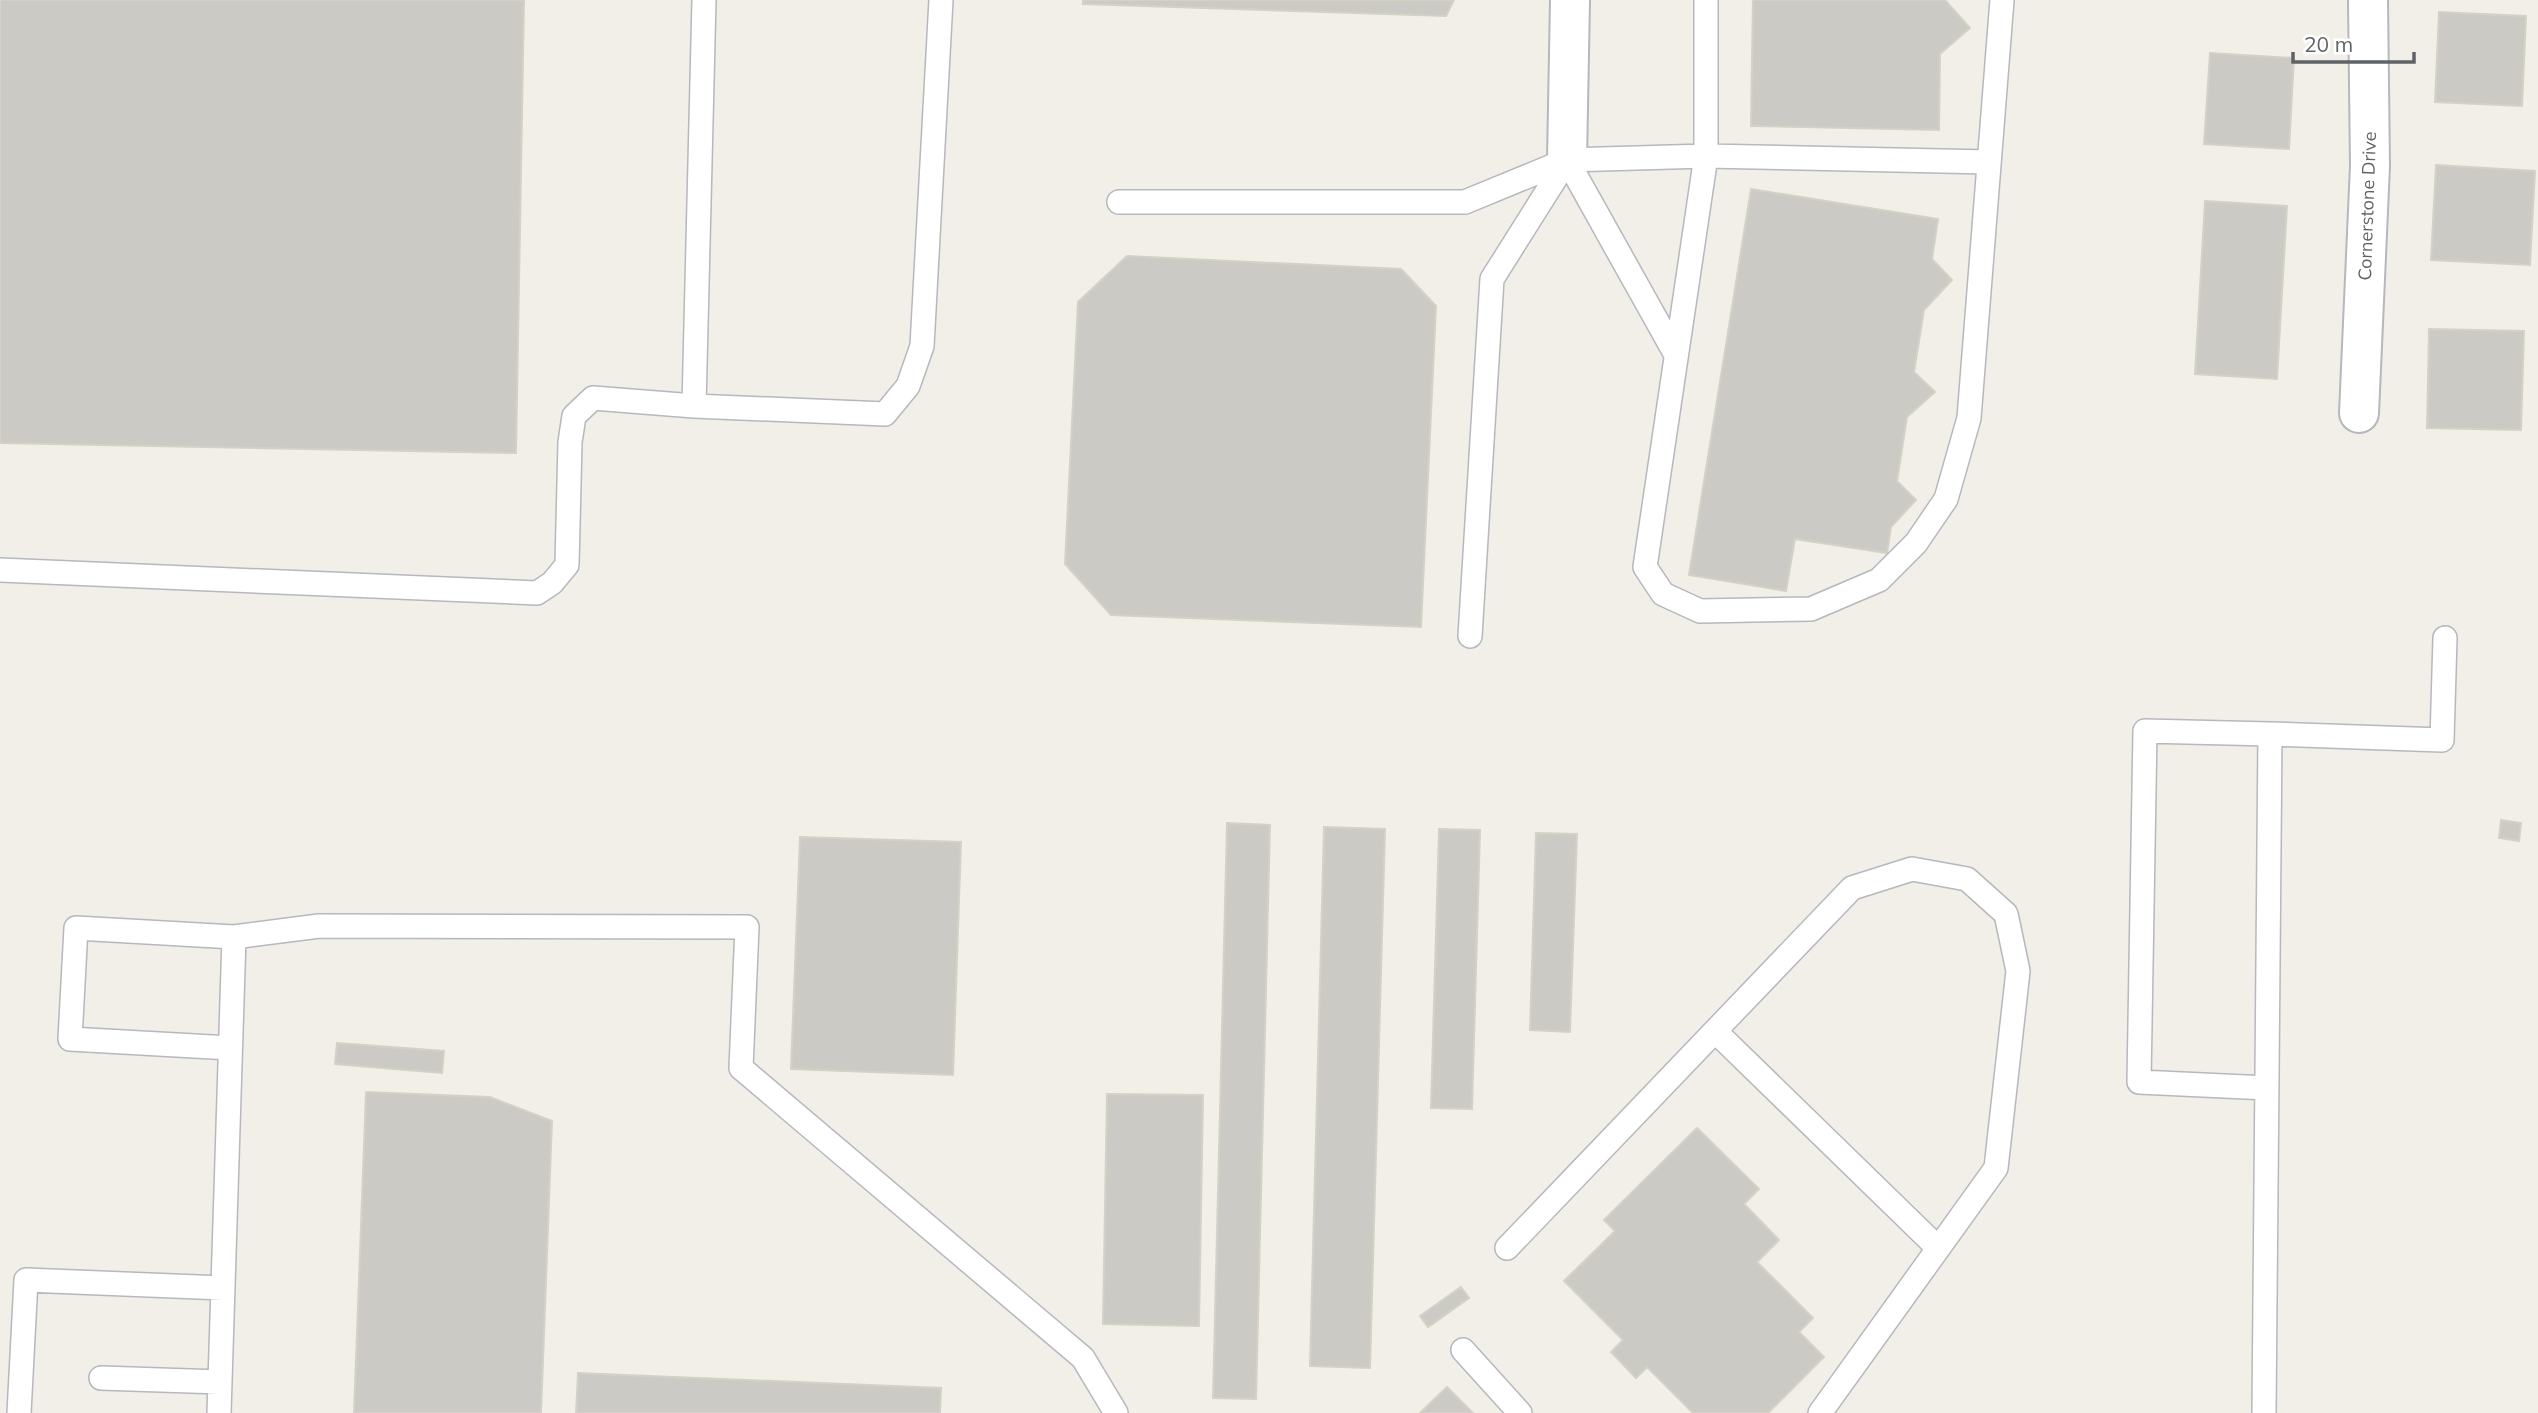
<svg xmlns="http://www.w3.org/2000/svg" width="2538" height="1413" font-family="Mulish,sans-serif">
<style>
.building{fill:#cccac5;stroke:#d6d1c6;stroke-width:2}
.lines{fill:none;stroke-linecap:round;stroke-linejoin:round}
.service-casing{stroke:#b5b8bc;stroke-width:26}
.minor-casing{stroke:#b5b8bc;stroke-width:42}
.service{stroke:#fff;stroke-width:23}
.minor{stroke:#fff;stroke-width:38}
.labels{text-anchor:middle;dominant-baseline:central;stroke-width:7;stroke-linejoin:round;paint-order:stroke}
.street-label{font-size:18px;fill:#5f6368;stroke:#fff}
</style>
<rect width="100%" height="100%" fill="#f1efe8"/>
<!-- building -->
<path class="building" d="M0,0H524L516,453L0,443Z
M1083,0H1454L1446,16L1083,4Z
M1753,0H1945L1970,28L1940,54L1939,130L1751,126Z
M2439,12L2526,16L2522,106L2435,102Z
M2210,53L2294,58L2289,149L2204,144Z
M2436,165L2535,171L2530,265L2431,260Z
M1751,189L1938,219L1932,259L1952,280L1924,310L1914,372L1935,392L1907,417L1897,481L1916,500L1891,527L1887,553L1795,539L1786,591L1689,575Z
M2205,201L2287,206L2277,379L2195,374Z
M1127,256L1401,269L1436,306L1421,627L1111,615L1065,564L1078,302Z
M2429,329L2524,331L2521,430L2427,428Z
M2501,820L2521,823L2519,841L2499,838Z
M1227,823L1270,825L1256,1399L1213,1398Z
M1324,827L1385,829L1370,1368L1310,1366Z
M1439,829L1480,830L1472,1109L1431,1108Z
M1536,833L1577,834L1570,1032L1530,1030Z
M800,837L961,842L953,1075L791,1069Z
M337,1043L444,1051L442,1073L335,1064Z
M366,1092L490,1097L552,1121L541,1413H354Z
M1107,1094L1203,1095L1199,1326L1103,1324Z
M1697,1128L1759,1189L1744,1204L1779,1240L1757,1262L1813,1318L1799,1332L1824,1357L1768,1413H1693L1647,1367L1636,1378L1611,1352L1623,1340L1564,1281L1615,1231L1604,1220Z
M1461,1287L1469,1298L1428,1327L1420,1316Z
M578,1373L941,1388L940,1413H576Z
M1447,1387L1473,1413H1420Z"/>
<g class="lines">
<!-- service casing -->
<g class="service-casing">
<path id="service" d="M1706,0V156L1645,567L1663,594L1700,611L1811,609L1879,580L1916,543L1946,499L1969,418L2002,0
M1567,160L1676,355
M1119,202H1465L1567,160L1706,156L1989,162
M694,406L704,0
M0,570L537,593L552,583L567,565L570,442L574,416L593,398L694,406L885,414L908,386L922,346L941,0
M1470,636L1492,279L1567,160
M234,937L319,926L747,927L741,1068L1083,1358L1116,1413
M1715,1031L1938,1248
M2267,1088L2139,1082L2145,731L2270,734
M1507,1248L1852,888L1912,869L1967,879L2006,914L2018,971L1996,1168L1820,1413
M1463,1350L1520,1413
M101,1378L220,1382
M19,1413L26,1280L223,1288
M219,1413L234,937L76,928L70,1039L230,1048
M2264,1413L2270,734L2442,740L2445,638"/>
</g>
<!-- minor casing -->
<g class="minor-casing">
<path id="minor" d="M1567,160L1570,0
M2359,413L2370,166L2368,0"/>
</g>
<!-- service -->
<use href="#service" class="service"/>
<!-- minor -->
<use href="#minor" class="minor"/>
</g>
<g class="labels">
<!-- street labels -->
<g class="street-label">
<text transform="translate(2367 206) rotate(-88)">Cornerstone Drive</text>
</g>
</g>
<!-- scale -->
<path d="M2293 52v10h121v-10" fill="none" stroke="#5f6368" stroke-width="3.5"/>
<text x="2304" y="52" font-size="21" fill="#5f6368" stroke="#ffffff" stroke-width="5" paint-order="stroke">20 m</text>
</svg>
